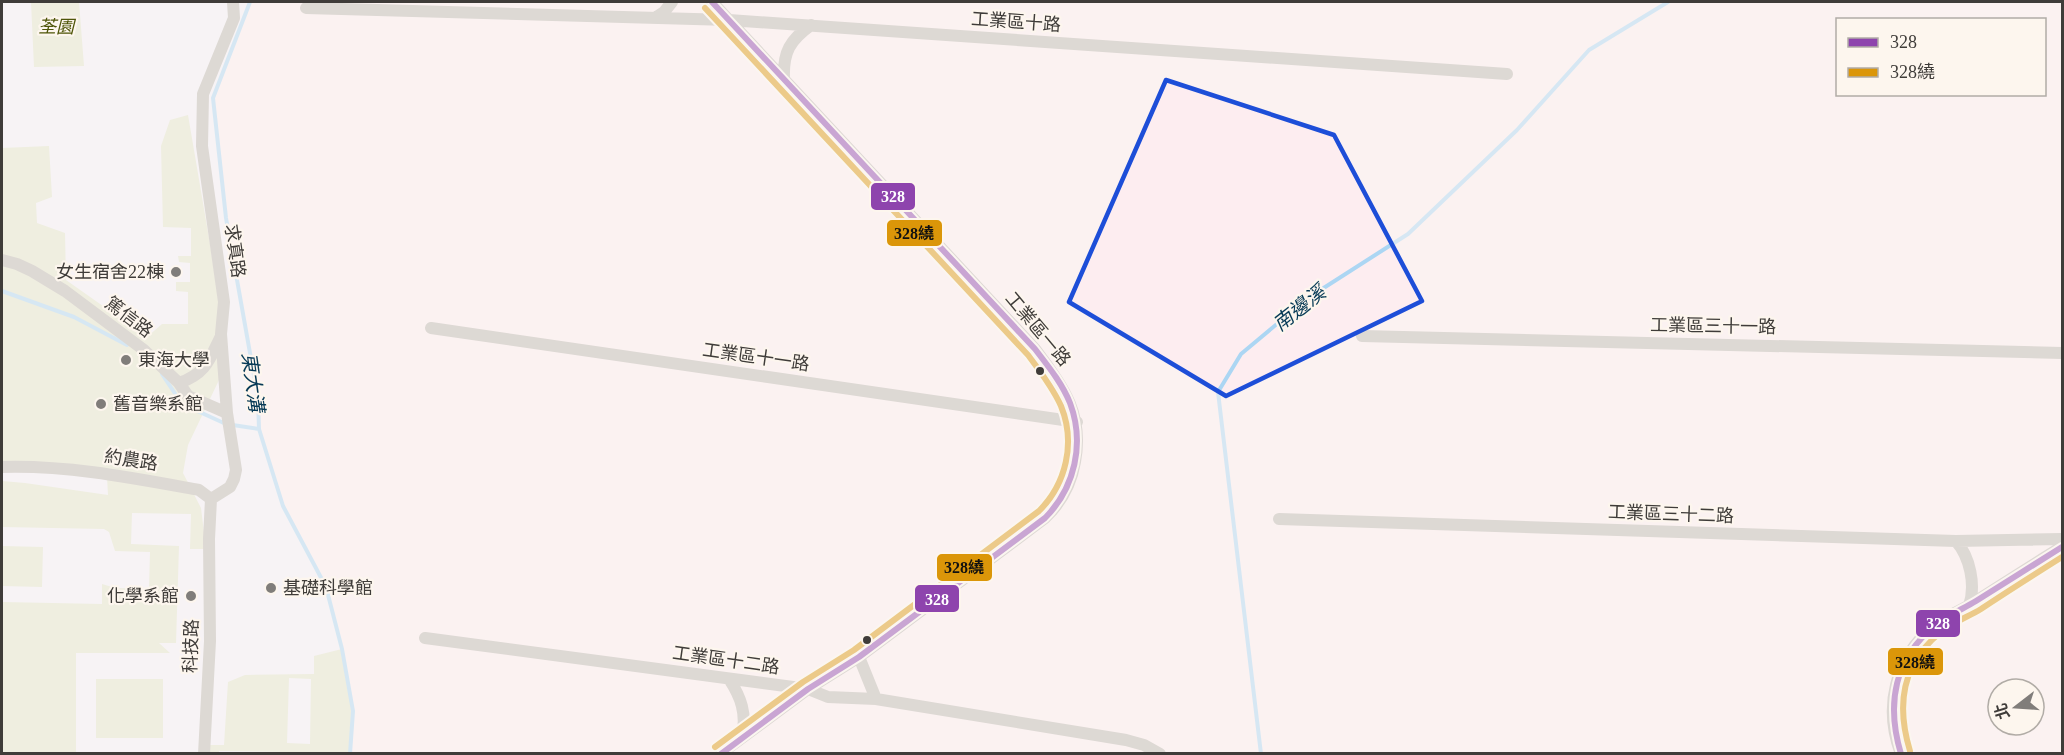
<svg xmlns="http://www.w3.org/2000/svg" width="2064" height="755" font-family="'Times New Roman','Noto Sans TC',serif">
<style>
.industrial{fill:#fdedf0;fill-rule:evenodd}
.education{fill:#f3f0f8}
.green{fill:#e2e4ca;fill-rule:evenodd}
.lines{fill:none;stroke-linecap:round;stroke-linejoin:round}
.stream{stroke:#acd6f3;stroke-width:4}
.minor{stroke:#bbb5af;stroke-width:12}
.bus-1-casing{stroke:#fdf6ee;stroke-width:10}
.bus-2-casing{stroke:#fdf6ee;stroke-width:10}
.bus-1{stroke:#8e44ad;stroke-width:6}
.bus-2{stroke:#db9609;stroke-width:6}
.marked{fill:none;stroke:#1d4ed8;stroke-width:4.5;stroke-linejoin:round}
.poi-dot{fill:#807d7a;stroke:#fdf6ee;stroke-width:2}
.bus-dot{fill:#3f3c39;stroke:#fdf6ee;stroke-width:2}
.labels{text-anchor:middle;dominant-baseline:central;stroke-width:4.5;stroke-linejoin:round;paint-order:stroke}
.street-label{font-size:18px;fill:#3f3c39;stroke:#fdf6ee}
.park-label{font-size:18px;font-style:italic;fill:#4f5609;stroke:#fdf6ee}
.poi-label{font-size:18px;fill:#3f3c39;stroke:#fdf6ee;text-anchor:start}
.water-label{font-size:20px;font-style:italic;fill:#073a56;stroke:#fdf6ee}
.line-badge{stroke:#fdf6ee;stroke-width:2}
.badge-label{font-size:16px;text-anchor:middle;font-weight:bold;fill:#fff}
.pale-badge-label{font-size:16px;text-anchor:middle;font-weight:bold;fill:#111}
</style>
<rect width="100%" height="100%" fill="#faf6f2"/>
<!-- industrial -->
<path class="industrial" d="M250,2H2062V753H350L353,711L342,649L326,587L283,506L259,429L258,398L226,218L213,98ZM1838,20H2044V94H1838ZM1998,689H2034V725H1998Z"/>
<!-- education -->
<path class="education" d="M2,2H250L213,98L226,218L258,398L259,429L283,506L326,587L342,649L353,711L350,753H2Z"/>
<!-- green -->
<path class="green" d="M31,2H79L84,66L34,67Z
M188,115L210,244L220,311L219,380L188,445L183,473L201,508L206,549H190L191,514L132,513L131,544L179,546L176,643H159L170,653H76V753H2V602L102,604V584L115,588L149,589L150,552L115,551L109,532L104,529L2,527V544V481L25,483L108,495L107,477L2,470V148L49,146L52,197L36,203L37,223L65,233L66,280L147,337L162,324H188V292L176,291V282H190V263L179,262L178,256H191V228L163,227L161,146L170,120Z
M2,546L43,547L42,587L2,586Z
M342,649L353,711L350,753L223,751H219V753L204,754V745H224L228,682L245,675L314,674V656ZM289,678L311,679L310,744L287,743Z
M96,679H163V738H96Z"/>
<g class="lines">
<!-- stream -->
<path class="stream" d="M250,2L213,98L226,218L258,398L259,429L283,506L326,587L342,649L353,711L350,754
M2,291L74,317L127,345
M162,374L182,404L226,424L259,429
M1261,754L1218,392L1241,354L1308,298L1408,234L1517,130L1589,50L1668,2"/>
<!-- minor -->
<path class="minor" d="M712,2L1035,349C1063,387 1084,413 1075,462C1071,485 1062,502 1045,518L859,657L808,689L720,754
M306,8L729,20L1507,74
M655,18L664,12L672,2
M784,78C783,52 790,40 811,25
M2,260L17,264L32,271L65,291L144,350L179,383L188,396L227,413
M431,328L1077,422
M1362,336L2062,353
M179,383C205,374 209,361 220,338
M2,467C68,465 133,478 199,490L211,499
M211,499L230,487L234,479L236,470L227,413L221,334L224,302L202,146L203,94L234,18L233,2
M1279,519L1956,541L2062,539
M1956,541C1970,557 1976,585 1969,606
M425,638L808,689L828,697L876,699L1126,740L1144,745L1160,754
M859,657L876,699
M729,679C741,697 747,714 742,736
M204,754L210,641L209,539L211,499
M1901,754C1883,707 1895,658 1934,626C1946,616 1960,611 1973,603C2003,584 2032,565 2062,547"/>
<!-- bus-1 casing -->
<g class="bus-1-casing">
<path id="bus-1" d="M712,2L1035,349C1048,366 1062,383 1070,403C1085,443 1075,488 1045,518L859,657L808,689L721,754
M1901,754C1886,704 1894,658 1936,625C1948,615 1963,609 1976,601C2005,583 2033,565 2062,547"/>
</g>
<!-- bus-2 casing -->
<g class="bus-2-casing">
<path id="bus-2" d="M705,8L1028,355C1040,371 1053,388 1061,406C1076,443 1066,484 1039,511L854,650L803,682L715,747
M1910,751C1896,705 1902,663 1941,632C1953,622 1968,617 1981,609C2008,591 2035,574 2062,557"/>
</g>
<!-- bus-1 -->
<use href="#bus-1" class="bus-1"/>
<!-- bus-2 -->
<use href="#bus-2" class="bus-2"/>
</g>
<!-- marked area -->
<path d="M0 0H2064V755H0ZM1166,80L1334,135L1422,301L1226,396L1069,302Z" fill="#faf6f2" fill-opacity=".55" fill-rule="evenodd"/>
<path class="marked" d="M1166,80L1334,135L1422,301L1226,396L1069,302Z"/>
<!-- markers -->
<g class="poi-dot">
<circle cx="176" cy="272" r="6"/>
<circle cx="126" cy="360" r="6"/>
<circle cx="101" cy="404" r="6"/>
<circle cx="271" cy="588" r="6"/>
<circle cx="191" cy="596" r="6"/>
</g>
<g class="bus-dot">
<circle cx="1040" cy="371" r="5"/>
<circle cx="867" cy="640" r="5"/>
</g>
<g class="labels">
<!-- street labels -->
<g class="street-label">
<text transform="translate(1016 22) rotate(4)">工業區十路</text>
<text transform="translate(235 251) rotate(82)">求真路</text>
<text transform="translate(129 317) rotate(37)">篤信路</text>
<text transform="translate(1713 326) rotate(1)">工業區三十一路</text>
<text transform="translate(1038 329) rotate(50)">工業區一路</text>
<text transform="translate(756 357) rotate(8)">工業區十一路</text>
<text transform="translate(131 460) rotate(9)">約農路</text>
<text transform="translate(1671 514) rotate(2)">工業區三十二路</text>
<text transform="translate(191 646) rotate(-88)">科技路</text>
<text transform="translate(726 660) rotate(8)">工業區十二路</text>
</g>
<!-- park labels -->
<g class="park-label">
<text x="56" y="27">荃園</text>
</g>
<!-- poi labels -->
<g class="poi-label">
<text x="164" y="272" text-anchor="end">女生宿舍22棟</text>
<text x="138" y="360">東海大學</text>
<text x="113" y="404">舊音樂系館</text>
<text x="283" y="588">基礎科學館</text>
<text x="179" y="596" text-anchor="end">化學系館</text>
</g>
<!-- water labels -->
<g class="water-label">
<text transform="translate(1299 308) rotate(-38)">南邊溪</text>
<text transform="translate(253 382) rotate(82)">東大溝</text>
</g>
</g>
<g class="line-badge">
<rect x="870" y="182" width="46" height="29" rx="6" fill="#8e44ad"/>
<rect x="886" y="219" width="57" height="28" rx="6" fill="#db9609"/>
<rect x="936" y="553" width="57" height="29" rx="6" fill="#db9609"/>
<rect x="914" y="584" width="46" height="29" rx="6" fill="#8e44ad"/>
<rect x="1915" y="609" width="46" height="29" rx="6" fill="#8e44ad"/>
<rect x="1887" y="647" width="57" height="29" rx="6" fill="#db9609"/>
</g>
<g class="badge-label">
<text x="893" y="202">328</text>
<text x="937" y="605">328</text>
<text x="1938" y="629">328</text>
</g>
<g class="pale-badge-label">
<text x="914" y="239">328繞</text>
<text x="964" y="573">328繞</text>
<text x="1915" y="668">328繞</text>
</g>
<!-- border -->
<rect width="2064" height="755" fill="none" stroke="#3f3c39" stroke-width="6"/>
<!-- legend -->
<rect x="1836" y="18" width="210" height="78" fill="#fdf6ee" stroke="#b1aca6" stroke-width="1.5"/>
<rect x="1848" y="38" width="30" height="9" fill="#8e44ad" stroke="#b1aca6" stroke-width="1.5"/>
<text x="1890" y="48" font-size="18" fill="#3f3c39">328</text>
<rect x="1848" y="68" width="30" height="9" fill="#db9609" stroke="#b1aca6" stroke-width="1.5"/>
<text x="1890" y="78" font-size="18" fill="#3f3c39">328繞</text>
<!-- north arrow -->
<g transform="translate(2016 707) rotate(253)"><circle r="28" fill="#fdf6ee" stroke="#b1aca6" stroke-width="1.5"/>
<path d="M0-4.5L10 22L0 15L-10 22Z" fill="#807d7a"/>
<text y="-9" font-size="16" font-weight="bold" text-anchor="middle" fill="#3f3c39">北</text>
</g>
</svg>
